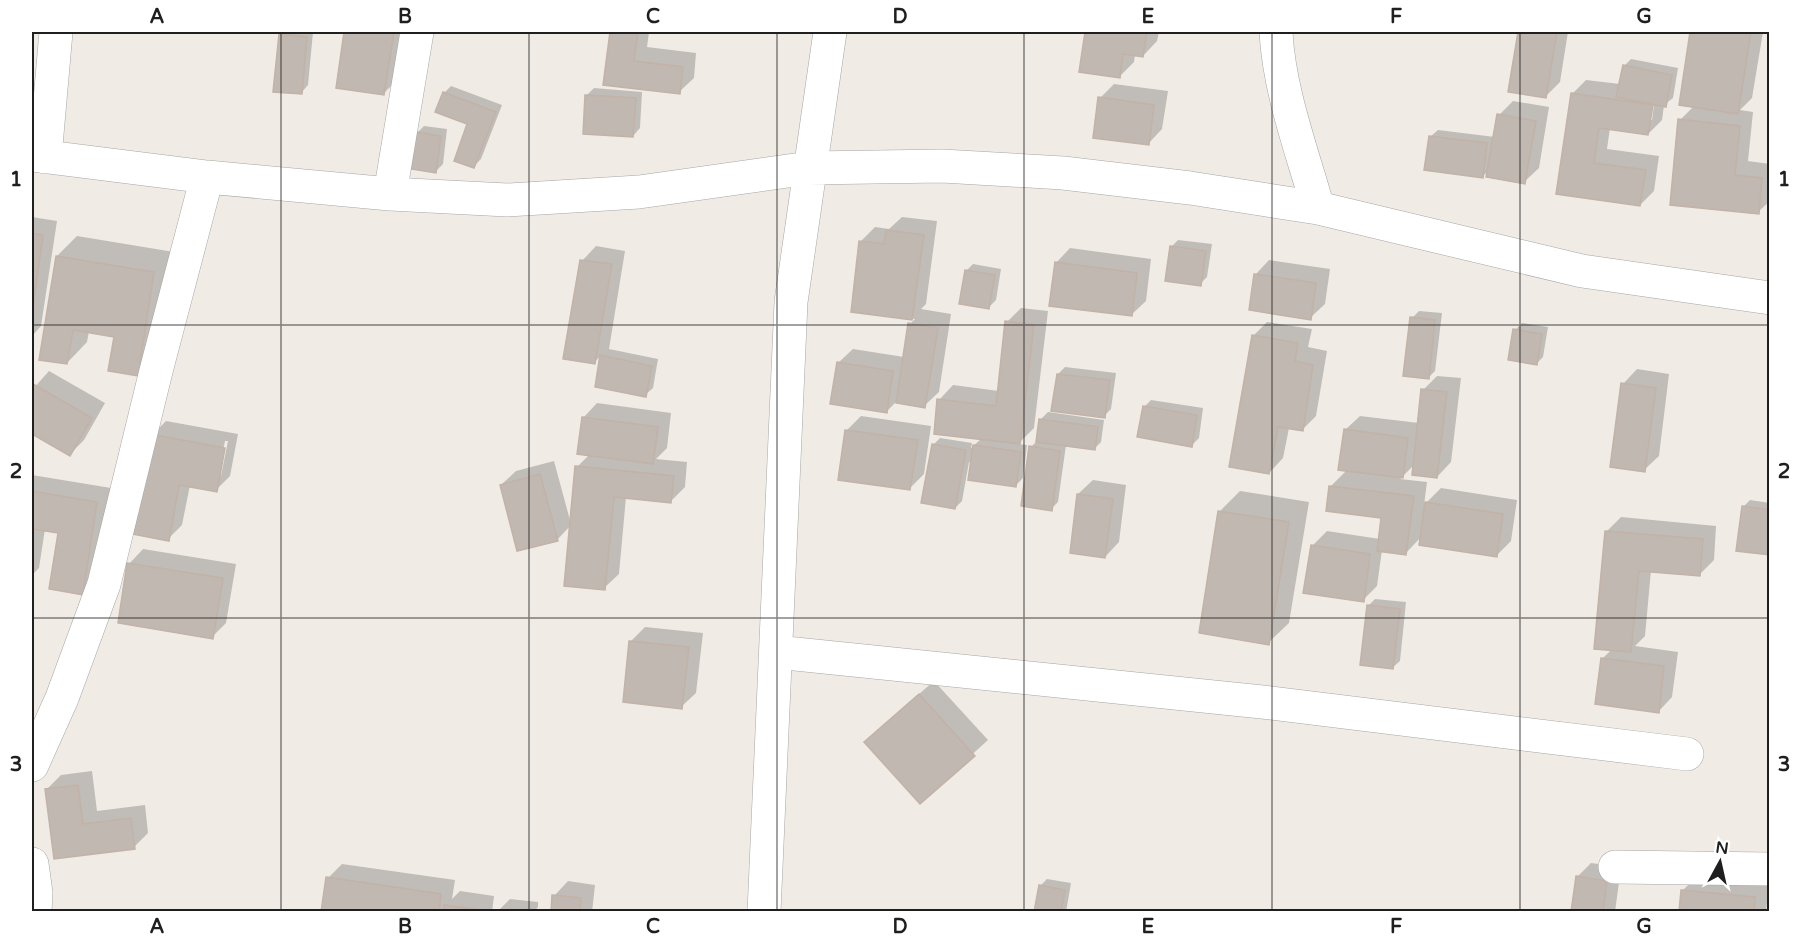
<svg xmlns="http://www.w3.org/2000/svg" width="1801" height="943" font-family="'Varela Round',sans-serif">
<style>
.shadow{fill:#0003;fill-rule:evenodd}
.building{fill:#c1b8b1;stroke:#c2b2a7;stroke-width:1.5}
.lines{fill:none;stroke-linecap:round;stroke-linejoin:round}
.minor-casing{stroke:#a6a6a6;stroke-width:34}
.minor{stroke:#fff;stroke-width:33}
.grid{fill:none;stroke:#1f1f1f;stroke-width:1.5;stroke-opacity:0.55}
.neatline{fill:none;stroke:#1f1f1f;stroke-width:2}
.grid-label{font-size:20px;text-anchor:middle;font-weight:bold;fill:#1f1f1f}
</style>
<rect width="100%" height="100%" fill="#f0ece5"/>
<!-- shadow -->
<path class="shadow" d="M283,32H313L308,85L301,93L280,35Z
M346,32H405L398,79L384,93L337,87Z
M611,32H649L647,47L696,53L694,78L679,92L604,83Z
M1086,32H1159L1157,41L1143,56L1135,55L1134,62L1120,76L1081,71Z
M1520,32H1568L1560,82L1545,97L1509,91Z
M1691,32H1763L1752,98L1740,110L1753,112L1748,161L1770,164V201L1758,212L1680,120L1694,106L1681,104Z
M1631,59L1678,68L1673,98L1664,105L1662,120L1648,134L1610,128L1607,149L1659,156L1654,191L1640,205L1557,193L1572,94L1586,80L1620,84L1624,66ZM1652,97L1655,98L1652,120H1649Z
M1114,84L1168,91L1162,129L1148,144L1100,98Z
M451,86L502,105L481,159L474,166L469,123L444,93Z
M594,88L642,92L640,128L633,136L587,95Z
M1513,101L1549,107L1539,168L1524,182L1489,170L1483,176L1430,137L1438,130L1495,137L1499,115Z
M424,126L447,129L443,164L436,171L417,133Z
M32,217L57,221L41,326L32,336Z
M902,217L937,221L926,304L921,309L951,314L939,392L924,406L897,401L886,412L838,363L853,349L904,357L910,324L915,319L852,311L860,242L875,227L889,229Z
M77,236L174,252L158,354L138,374L116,335L89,331L87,342L67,363L57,256Z
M1178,240L1212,244L1207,277L1200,284L1171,247Z
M596,246L625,251L609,349L658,359L653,388L645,395L596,385L602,355L594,362L582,261Z
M1070,248L1151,259L1146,301L1131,315L1056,263Z
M1269,260L1330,269L1325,304L1310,318L1255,275Z
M973,264L1001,269L996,300L989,307L966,271Z
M1021,308L1048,311L1034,428L1018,444L1027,445L1023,478L1016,485L969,462L962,501L955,508L933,445L940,438L972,443L971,448L982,438L939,400L953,385L999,391L1007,322Z
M1419,311L1442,313L1435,371L1428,378L1412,318Z
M1267,322L1312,329L1308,347L1327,351L1316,416L1302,430L1289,428L1283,458L1269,473L1253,336Z
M1522,323L1548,327L1543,357L1536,364L1515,330Z
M1065,367L1116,373L1111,409L1104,416L1058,374Z
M1637,369L1669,374L1659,456L1644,470L1623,384Z
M49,371L105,403L84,440L70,454L32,432V390Z
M1437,376L1461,378L1451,462L1437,477L1415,464L1400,479L1427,482L1424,505L1441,488L1517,500L1511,541L1497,555L1421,537L1406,553L1382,550L1377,586L1363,600L1312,546L1327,531L1380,539L1383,517L1331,486L1347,470L1345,430L1360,416L1419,423L1423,390Z
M1151,400L1203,408L1199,438L1192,445L1144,407Z
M597,403L671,413L667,448L656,459L687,462L685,487L671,501L626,497L619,574L604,588L571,525L557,540L501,485L516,471L554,461L571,524L577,467L590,454L583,418Z
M1048,412L1104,420L1101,442L1094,449L1066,445L1058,502L1051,509L1031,447L1038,440L1041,419Z
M861,416L931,426L924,474L910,488L846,431Z
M166,421L238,434L230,476L216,490L190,485L182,525L168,539L152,435ZM225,441H228L221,476H218Z
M32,475L111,488L97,579L83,593L59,531L45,529L39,568L32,575Z
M1093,480L1126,485L1119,542L1105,557L1078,494Z
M1240,491L1309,502L1289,623L1268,643L1220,511Z
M1750,500L1770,503V554L1743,507Z
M1621,517L1716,526L1714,560L1699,575L1651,570L1645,636L1635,646L1678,652L1672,697L1658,712L1603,658L1612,649L1606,532Z
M143,549L236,564L226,623L212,637L129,564Z
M1375,599L1406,602L1400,661L1392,668L1368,606Z
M645,627L703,633L696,693L681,707L631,641Z
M934,681L988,740L920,802L880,728Z
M92,771L97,811L145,805L148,833L134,847L55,858L47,789L61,775Z
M1591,863L1621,867L1615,912H1573L1577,877Z
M342,864L455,880L452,899L460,891L494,896L492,912H323L328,878Z
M1696,877L1769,883L1766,912H1680L1682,891Z
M1047,879L1071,883L1066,912H1036L1040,886Z
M568,881L595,885L592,912H552L554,896Z
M510,899L538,902V907L534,912H497Z"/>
<!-- building -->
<path class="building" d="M344,32H394L384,95L336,88Z
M610,32H638L634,61L683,67L680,94L603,85Z
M1085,32H1147L1143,57L1123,54L1120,78L1079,72Z
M1518,32H1557L1546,98L1508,92Z
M1690,32H1751L1738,114L1679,105Z
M279,34L307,37L302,94L273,92Z
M1623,65L1672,75L1666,107L1616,97Z
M443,92L496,112L474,168L454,161L467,124L435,112Z
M1571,93L1653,105L1648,135L1599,128L1594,163L1646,170L1640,206L1556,194Z
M585,95L636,98L633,137L583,134Z
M1098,97L1154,105L1149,145L1093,138Z
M1497,114L1536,121L1525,184L1486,177Z
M1678,119L1740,126L1735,175L1762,178L1759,214L1670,205Z
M416,132L441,136L436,173L411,169Z
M1429,136L1487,143L1483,178L1424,170Z
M886,230L924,235L912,320L851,312L859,241L884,244Z
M32,233L43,235L32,314Z
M1170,246L1206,251L1201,286L1165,281Z
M56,256L154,272L138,376L108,371L114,337L73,330L67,364L39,360Z
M580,260L612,264L595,364L563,359Z
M1055,262L1137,273L1132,316L1049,306Z
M965,270L995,275L989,309L959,304Z
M1254,274L1316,283L1311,320L1249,310Z
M1410,317L1435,320L1429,379L1403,376Z
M1005,321L1034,325L1020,444L934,434L937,399L996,406Z
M908,323L938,328L925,408L896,403Z
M1513,329L1542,334L1537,365L1508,360Z
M1252,335L1298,343L1295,361L1313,365L1303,431L1278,427L1269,474L1229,467Z
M600,355L652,366L646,397L595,387Z
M837,362L893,371L887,413L830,404Z
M1057,374L1110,380L1105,418L1051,411Z
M1621,383L1656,388L1645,472L1610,467Z
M33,384L92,418L70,456L32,434Z
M1421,389L1447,392L1437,478L1412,475Z
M1143,406L1197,415L1192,447L1137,437Z
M582,417L658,427L653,464L577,454Z
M1039,419L1098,427L1095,450L1036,442Z
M1344,429L1408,438L1403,478L1338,470Z
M845,430L918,440L910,490L838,480Z
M151,434L225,448L217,492L179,485L169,541L132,534Z
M932,444L966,450L955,509L921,503Z
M973,445L1021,452L1016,487L968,480Z
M1029,446L1060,451L1052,511L1021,506Z
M575,466L674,476L671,503L614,497L605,590L564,586Z
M540,474L558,541L517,551L500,485Z
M1329,486L1414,496L1406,555L1377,551L1381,518L1326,511Z
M32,491L97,502L83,595L49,589L58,533L33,529L32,540Z
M1077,494L1113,499L1105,558L1070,553Z
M1425,502L1503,514L1497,557L1419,545Z
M1742,506L1770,510V555L1736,551Z
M1218,511L1289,522L1269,645L1199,633Z
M1605,531L1703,539L1700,576L1639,571L1631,652L1594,649Z
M1311,545L1370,554L1364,602L1303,593Z
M127,563L223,578L213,639L118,623Z
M1367,605L1400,609L1393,669L1360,665Z
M629,641L689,647L682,709L623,702Z
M1601,658L1664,666L1659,713L1595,704Z
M919,694L975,756L920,804L864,742Z
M78,785L83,824L131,818L135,849L54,859L45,789Z
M1576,876L1607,881L1603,912H1571Z
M326,877L441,894L439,912H321Z
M1039,885L1065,890L1061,912H1034Z
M1681,890L1755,897L1754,912H1679Z
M552,895L581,898L580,912H551Z
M444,905L481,910V912H443Z"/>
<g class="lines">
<!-- minor casing -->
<g class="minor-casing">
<path id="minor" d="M1276,32C1279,91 1302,151 1318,208
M32,155L207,177L390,194L507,200L639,192L809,168L942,166L1063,173L1190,188L1318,208L1582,271L1770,298
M45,157L56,32
M390,194L417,32
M776,652L1262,702L1687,754
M32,765L62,698L104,584L156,371L207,177
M32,864L36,893L35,912
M1615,867L1770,869
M764,912L791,302L830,32"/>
</g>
<!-- minor -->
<use href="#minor" class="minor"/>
</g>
<!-- grid -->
<path class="grid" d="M281,32V912M529,32V912M777,32V912M1024,32V912M1272,32V912M1520,32V912M32,325H1770M32,618H1770"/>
<!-- border -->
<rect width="1801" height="943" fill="none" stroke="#ffffff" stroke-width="66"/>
<!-- north arrow -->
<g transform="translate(1720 862) rotate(8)" stroke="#ffffff" stroke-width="4.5" paint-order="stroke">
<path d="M0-4.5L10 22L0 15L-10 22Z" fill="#1f1f1f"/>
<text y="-9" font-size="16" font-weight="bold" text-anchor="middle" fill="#1f1f1f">N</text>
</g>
<rect x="33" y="33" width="1735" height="877" class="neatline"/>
<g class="grid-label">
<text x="157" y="23">A</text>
<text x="405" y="23">B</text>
<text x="653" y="23">C</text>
<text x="900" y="23">D</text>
<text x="1148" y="23">E</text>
<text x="1396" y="23">F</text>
<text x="1644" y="23">G</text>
<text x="16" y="186">1</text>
<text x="1784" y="186">1</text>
<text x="16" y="478">2</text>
<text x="1784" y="478">2</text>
<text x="16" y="771">3</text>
<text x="1784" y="771">3</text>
<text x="157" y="933">A</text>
<text x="405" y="933">B</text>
<text x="653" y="933">C</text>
<text x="900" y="933">D</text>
<text x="1148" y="933">E</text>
<text x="1396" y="933">F</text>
<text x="1644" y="933">G</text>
</g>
</svg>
